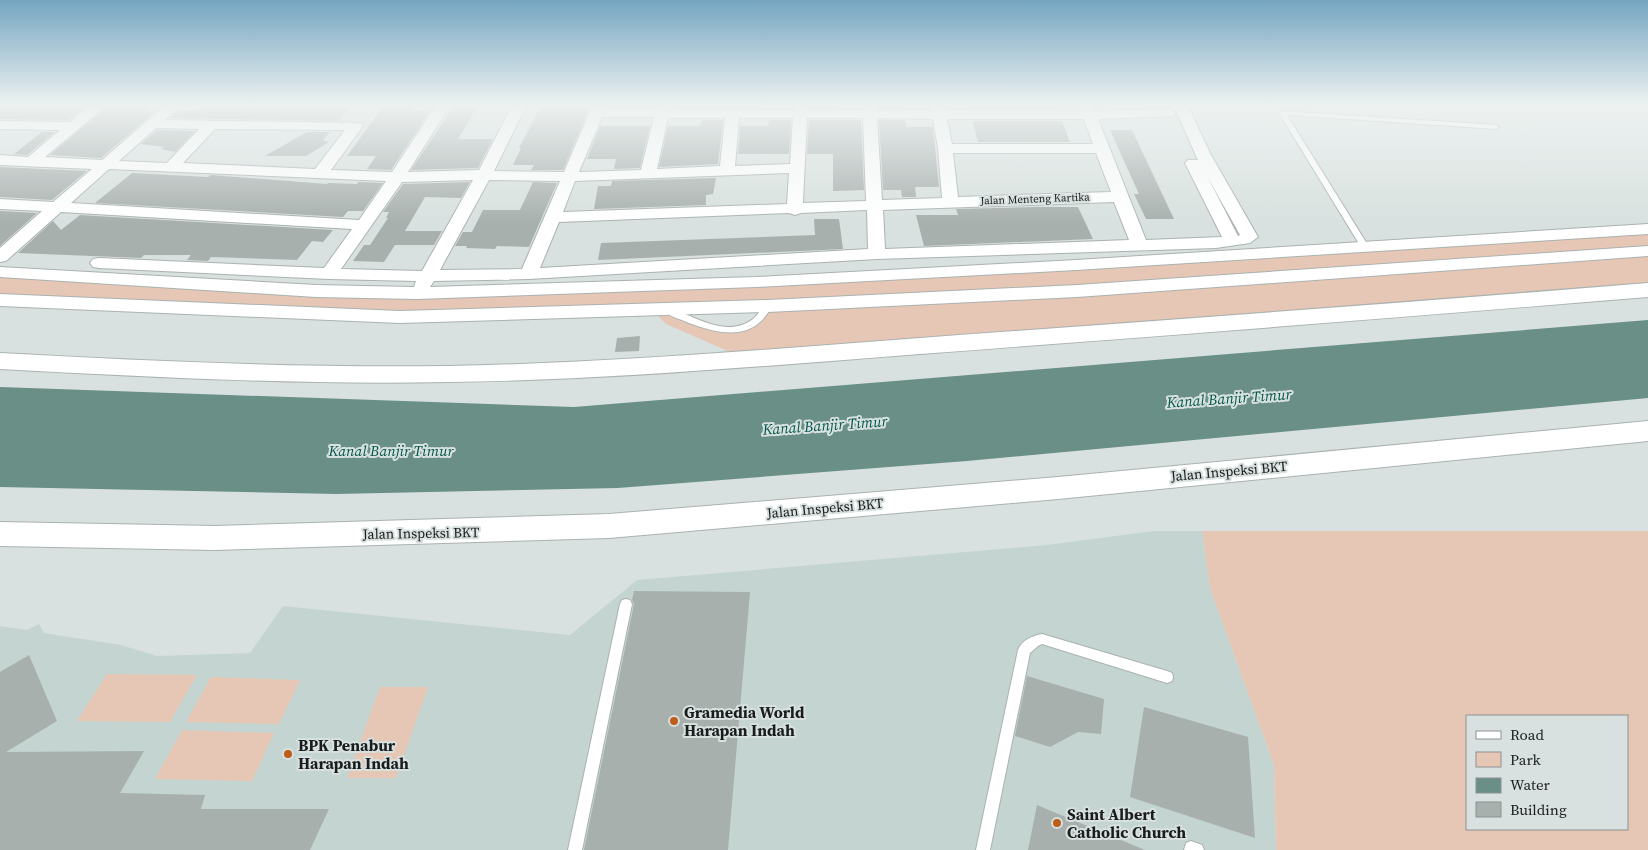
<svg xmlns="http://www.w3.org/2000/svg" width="1648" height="850" font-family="'Source Serif 4',serif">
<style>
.built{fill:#c4d5d1}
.green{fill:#e6c7b6;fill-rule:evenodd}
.water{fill:#698f86}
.building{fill:#a8b0ae}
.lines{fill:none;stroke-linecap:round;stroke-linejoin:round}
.service-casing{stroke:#aab2b0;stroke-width:2}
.minor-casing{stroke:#aab2b0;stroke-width:2}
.tertiary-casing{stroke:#aab2b0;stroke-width:2}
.service{fill:#fff;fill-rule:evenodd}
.minor{fill:#fff;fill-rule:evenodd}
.tertiary{fill:#fff;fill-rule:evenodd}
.poi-dot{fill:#bd5e18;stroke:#d8e1df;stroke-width:2}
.labels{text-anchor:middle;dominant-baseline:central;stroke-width:4;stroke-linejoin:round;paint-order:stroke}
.far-street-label{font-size:11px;fill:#191c1c;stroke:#d8e1df}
.street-label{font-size:14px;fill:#191c1c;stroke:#d8e1df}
.water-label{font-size:15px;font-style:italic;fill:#00564a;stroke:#d8e1df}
.near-poi-label{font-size:16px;font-weight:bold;fill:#191c1c;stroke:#d8e1df;text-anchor:start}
</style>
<rect width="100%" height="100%" fill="#d8e1df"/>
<!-- built -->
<path class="built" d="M1154,531H1202L1210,588L1274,765L1276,850H0V626L27,630L39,624L44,633L121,645L157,656L250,653L283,606L570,635L637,580L1047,545Z"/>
<!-- green -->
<path class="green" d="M1648,226V289L746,359L666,324L659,317L664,309L709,328H744L768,306L322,315L0,300V272L316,291L756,282Z
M1202,531H1648V850H1276L1274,765L1210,588ZM1467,716H1627V829H1467Z
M107,674L197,675L170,722L77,721Z
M211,677L300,680L279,724L186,722Z
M380,687H428L396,778H347Z
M182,730L274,733L252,781L155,779Z"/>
<!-- water -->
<path class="water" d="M1648,320V398L967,461L618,488L336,494L0,487V387L574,407Z"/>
<!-- building -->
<path class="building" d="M0,104H152L144,111H156L101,158L50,155L99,114L102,111L100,106H87L69,120L0,119Z
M204,104H352L338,121L170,118L177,111H194Z
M385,104H417L412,111H430L391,170L367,169L376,156H347Z
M455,104H479L458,139H493L478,168L411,170Z
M542,104H591L563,170H531L534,165H513L521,148H519Z
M810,104H839V108H810Z
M879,104H904V108H879Z
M968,104H1052L1054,109L969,108Z
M702,120H723L718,164L659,167L668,126H700Z
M769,120H791L789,154H738L740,126H768Z
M809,120H861L864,190L833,191V154H807Z
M879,120H905L906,127H933L939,187H915L916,197H902L901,190H883Z
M972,121H1062L1070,142H978Z
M600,126H650L640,168L614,169L616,159H587Z
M157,130L195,131L175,152L161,149L164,147L141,144Z
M1110,130H1132L1174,219H1146L1134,194H1139Z
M42,132H55L27,155L14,154Z
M307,132H330L323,140L329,142L306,156H265Z
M0,167L87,171L52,200L0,197Z
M132,173L208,177L211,175L224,176L327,184L328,183L357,184L358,182L383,183L363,211H348L343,217L95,203Z
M716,178L713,194L706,195V205L594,209L598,186H611L612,181Z
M470,182L461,198L425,197L405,231H442L434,245H395L384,262L353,261L364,245H370L388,218H386L389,212H383L403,184Z
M533,182L557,183L529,247L497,246L495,249L466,248L467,246H455L463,232H472L483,210H520Z
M1034,207H1078L1093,239L924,246L916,215H958L956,209Z
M0,211L37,213L0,246Z
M80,215L333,230L323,242L312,241L297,260L211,257L208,261L187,260L191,255H144L141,258L18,253L53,221L61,230Z
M814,219H839L843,249L598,260L601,243L815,235Z
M640,336L639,351L615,352L617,338Z
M634,591L750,592L728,850H584L634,604L632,600Z
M29,655L57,721L6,752L144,751L120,793L205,795L201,809H329L310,850H0V672Z
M1027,676L1104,699L1101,734L1078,732L1050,747L1015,736Z
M1144,707L1248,737L1255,838L1130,797Z
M1037,805L1145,850H1028Z"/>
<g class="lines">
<!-- service casing -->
<g class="service-casing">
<path id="service" d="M1282,111L1496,125L1499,127L1496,129L1287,115L1369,247L1365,249L1361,247L1279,113Z
M768,303L772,306C769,311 765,318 760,322C740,340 711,331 689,323C680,319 668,316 661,309L665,306C692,314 725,340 753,319C758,315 761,309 765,304Z
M626,599L630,600L632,604L582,850H568L620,604L622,600Z
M1042,634L1167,671L1172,673L1173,677L1172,681L1167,683L1042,644L1038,646L1030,653L990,850H976L1018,650C1022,640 1032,636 1042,634Z
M1191,841L1202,845L1204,850H1184L1186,843Z"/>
</g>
<!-- minor casing -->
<g class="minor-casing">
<path id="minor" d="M167,104H182L165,120L361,123L363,126L331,170L392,172L437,104H451L408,172L479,170L513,104H527L494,171L564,172L593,104H607L605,109H657L660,104H674L671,109L794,110V104H808V110H862V104H876V110H931L930,104H944L945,110L1081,111L1078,104H1092L1095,111L1168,109L1173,110L1175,113L1173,116L1098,119L1146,240L1222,237L1185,163L1188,160H1198L1173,104H1187L1211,155L1258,237L1250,243L1216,248L877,259L529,279L434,281L430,287L756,277L1076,260L1648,224V234L1076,270L756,287L417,299L316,297L0,277V267L316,285L414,287L416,281L329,279L99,268L93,267L90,263L93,259L99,258L324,268L352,229L61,212L6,261L0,262V248L42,211L0,209V199L53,202L92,169L0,165V155L28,157L60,130L0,129V121L70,122L88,107H98L100,110L98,113L45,157L102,160ZM602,117H654L641,170L579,172ZM668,118H725L720,166L657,169ZM739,118H793L790,164L735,166ZM807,118H863L866,201L803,203ZM877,118L933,119L938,148L942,198L882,200ZM947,119H1084L1093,144H952ZM156,128L199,129L167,163L119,161ZM215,129L345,130L315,169L183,163ZM953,153H1096L1111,192L958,197ZM109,169L386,181L359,220L71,203ZM789,173L787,204L563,212L575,181ZM1207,176L1240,235L1238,236ZM473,180L422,271L341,269L402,182ZM489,180L560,181L522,269L440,270ZM1114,202L1129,240L885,249L883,210ZM867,210L868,249L540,268L559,222L789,213L795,215L801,213Z
M1648,246V256L1077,297L768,312L400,323L0,306V294L400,311L768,300L1077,285Z"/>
</g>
<!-- tertiary casing -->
<g class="tertiary-casing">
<path id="tertiary" d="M1648,283V297C1405,317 1163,336 920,354C763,366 606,380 448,382C298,385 149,377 0,369V353C149,361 298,368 448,366C606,363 763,350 920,338C1163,320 1405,303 1648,283Z
M1648,421V441L1058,499L609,538L215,550L0,546V522L215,526L609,514L1058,477Z"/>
</g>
<!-- service -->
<use href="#service" class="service"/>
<!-- minor -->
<use href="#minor" class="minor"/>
<!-- tertiary -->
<use href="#tertiary" class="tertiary"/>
</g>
<!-- sky -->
<linearGradient id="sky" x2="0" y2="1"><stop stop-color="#75a5c1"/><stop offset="0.47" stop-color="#edf2f1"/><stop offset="1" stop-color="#edf2f1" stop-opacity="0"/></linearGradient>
<rect width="1648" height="223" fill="url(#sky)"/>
<!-- markers -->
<g class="poi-dot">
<circle cx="674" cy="721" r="5"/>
<circle cx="288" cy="754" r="5"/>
<circle cx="1057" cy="823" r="5"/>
</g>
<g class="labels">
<!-- far-street labels -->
<g class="far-street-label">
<text transform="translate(1035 199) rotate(-2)">Jalan Menteng Kartika</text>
</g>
<!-- street labels -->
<g class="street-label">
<text transform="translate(1229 471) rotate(-5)">Jalan Inspeksi BKT</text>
<text transform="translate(825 508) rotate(-5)">Jalan Inspeksi BKT</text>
<text transform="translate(421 533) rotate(-1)">Jalan Inspeksi BKT</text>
</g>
<!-- water labels -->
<g class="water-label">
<text transform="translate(1229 398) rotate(-4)">Kanal Banjir Timur</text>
<text transform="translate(825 425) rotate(-4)">Kanal Banjir Timur</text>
<text x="391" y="450">Kanal Banjir Timur</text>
</g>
<!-- near-poi labels -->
<g class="near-poi-label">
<text x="684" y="712">Gramedia World<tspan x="684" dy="18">Harapan Indah</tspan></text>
<text x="298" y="745">BPK Penabur<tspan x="298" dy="18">Harapan Indah</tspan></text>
<text x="1067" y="814">Saint Albert<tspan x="1067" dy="18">Catholic Church</tspan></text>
</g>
</g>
<!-- legend -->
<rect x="1466" y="715" width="162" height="115" fill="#d8e1df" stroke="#8c9291"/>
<rect x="1476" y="731" width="25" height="8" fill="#ffffff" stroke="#8c9291"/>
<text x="1510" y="740" font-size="15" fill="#191c1c">Road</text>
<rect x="1476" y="752" width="25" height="15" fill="#e6c7b6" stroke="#8c9291"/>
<text x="1510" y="765" font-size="15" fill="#191c1c">Park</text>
<rect x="1476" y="778" width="25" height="15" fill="#698f86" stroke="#8c9291"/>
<text x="1510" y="790" font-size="15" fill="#191c1c">Water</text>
<rect x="1476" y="802" width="25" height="15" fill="#a8b0ae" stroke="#8c9291"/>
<text x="1510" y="815" font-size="15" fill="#191c1c">Building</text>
</svg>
